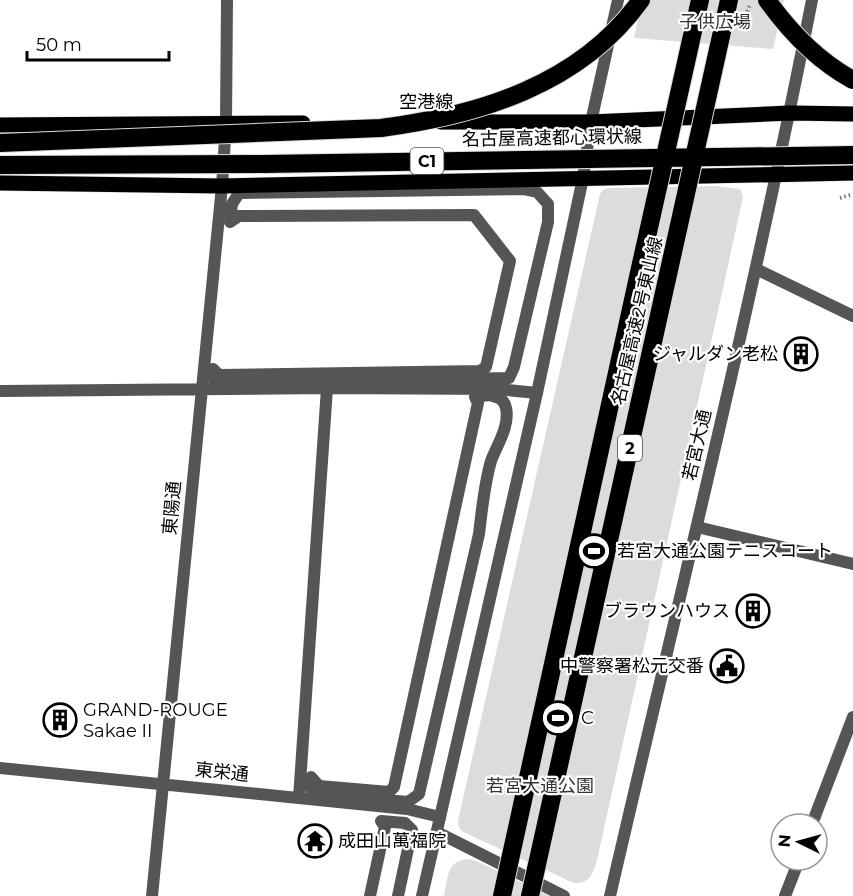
<svg xmlns="http://www.w3.org/2000/svg" width="853" height="896" font-family="Montserrat,'Noto Sans JP',sans-serif">
<style>
.green{fill:#dcdcdc}
.lines{fill:none;stroke-linecap:round;stroke-linejoin:round}
.primary-casing{stroke:#dbdbdb;stroke-width:16}
.path{stroke:#777;stroke-width:4;stroke-dasharray:1.5 3;stroke-linecap:butt}
.pedestrian{stroke:#555;stroke-width:12}
.minor{stroke:#555;stroke-width:12}
.tertiary{stroke:#555;stroke-width:12}
.primary{stroke:#000;stroke-width:15}
.motorway-bridge-casing{stroke:#dbdbdb;stroke-width:20;stroke-linecap:butt}
.motorway-bridge{stroke:#000;stroke-width:18}
.labels{text-anchor:middle;dominant-baseline:central;stroke-width:4.5;stroke-linejoin:round;paint-order:stroke}
.shield{fill:#fff;stroke:#4c4c4c;stroke-width:1.5}
.shield-label{font-size:16px;font-weight:bold;fill:#000}
.park-label{font-size:18px;fill:#333;stroke:#fff}
.street-label{font-size:18px;fill:#000;stroke:#fff}
.poi-label{font-size:18px;fill:#000;stroke:#fff;text-anchor:start}
</style>
<rect width="100%" height="100%" fill="#fff"/>
<!-- green -->
<path class="green" d="M642,0H784L773,49L634,38Z
M716,186L740,189L743,197L598,856C594,870 592,884 574,883L463,832C456,827 458,820 460,812L600,194L603,190L610,188Z
M470,859L476,861L550,896H444C448,877 446,860 470,859Z"/>
<g class="lines">
<!-- primary casing -->
<g class="primary-casing">
<path id="primary" d="M441,122H591L790,113L853,114
M0,125L303,123
M0,183L222,186L853,173"/>
</g>
<!-- path -->
<path class="path" d="M744,20L750,4
M840,198L853,194"/>
<!-- pedestrian -->
<path class="pedestrian" d="M523,189L537,192L548,204V222L514,367L509,378L220,383L214,380L213,369L219,375L480,371L486,367L510,261L474,215L239,216L230,222L232,204L239,193Z
M489,395C497,397 504,398 506,408C510,426 497,445 491,461C484,485 482,510 479,534L419,794L408,802L315,794L311,789V777L319,786L389,792L394,787L478,403L475,397Z
M370,896L385,827L381,821L405,823L412,830L398,896"/>
<!-- minor -->
<path class="minor" d="M756,269L853,316
M0,391L327,388L497,389L537,393
M697,527L853,564
M0,768L407,809L440,817
M299,798L327,388
M812,824L853,717
M437,832L564,896
M152,896L222,186L226,123L227,0
M785,896L799,860"/>
<!-- tertiary -->
<path class="tertiary" d="M422,896L537,393L583,178L591,122L618,0
M610,896C679,598 753,300 812,0"/>
<!-- primary -->
<use href="#primary" class="primary"/>
<!-- motorway-bridge casing -->
<g class="motorway-bridge-casing">
<path id="motorway-bridge" d="M767,0C790,32 818,61 853,80
M0,143L381,128C479,115 580,85 641,0
M0,165L264,164L853,155
M502,896L640,268L700,0
M530,896L729,0"/>
</g>
<!-- motorway-bridge -->
<use href="#motorway-bridge" class="motorway-bridge"/>
</g>
<!-- icons -->
<defs>
<g id="building-ring" transform="scale(1.725)"><circle r="9.5" fill="#fff" stroke="#000" stroke-width="1.5"/><path d="M-4-6H4V6H1V3H-1V6H-4ZM-2.5-4.3h1.7v1.8h-1.7ZM.8-4.3h1.7v1.8H.8ZM-2.5-1h1.7V.8h-1.7ZM.8-1h1.7V.8H.8Z" fill="#000"/></g>
<g id="stadium-ring" transform="scale(1.725)"><circle r="9.5" fill="#fff" stroke="#000" stroke-width="1.5"/><path d="M0-5a6.5 5 0 1 0 0 10a6.5 5 0 1 0 0-10ZM-3.5-1.8h7v3.6h-7Z" fill="#000"/></g>
<g id="civic-ring" transform="scale(1.725)"><circle r="9.5" fill="#fff" stroke="#000" stroke-width="1.5"/><path d="M-.6-6.5H3V-4.5H.6V-3L4-1V1h2V6H-6V1h2V-1L-.6-3ZM-1.2 2.5V6h2.4V2.5Z" fill="#000"/></g>
<g id="temple-ring" transform="scale(1.725)"><circle r="9.5" fill="#fff" stroke="#000" stroke-width="1.5"/><path d="M0-6L5-2H3V0L6.5 2.5H4V6H1.5V3h-3V6H-4V2.5H-6.5L-3 0V-2H-5Z" fill="#000"/></g>
</defs>
<g fill-rule="evenodd">
<use href="#building-ring" x="801" y="354"/>
<use href="#stadium-ring" x="594" y="551"/>
<use href="#building-ring" x="753" y="611"/>
<use href="#civic-ring" x="727" y="666"/>
<use href="#stadium-ring" x="558" y="718"/>
<use href="#building-ring" x="60" y="720"/>
<use href="#temple-ring" x="315" y="841"/>
</g>
<g class="labels">
<!-- shield labels -->
<g class="shield">
<rect x="410.5" y="148" width="33" height="26" rx="4.5"/>
<rect x="618" y="435" width="24" height="26" rx="4.5"/>
</g>
<g class="shield-label">
<text x="427" y="161">C1</text>
<text x="630" y="448">2</text>
</g>
<!-- park labels -->
<g class="park-label">
<text x="715" y="22">子供広場</text>
<text x="540" y="786">若宮大通公園</text>
</g>
<!-- street labels -->
<g class="street-label">
<text x="426" y="102">空港線</text>
<text transform="translate(552 138) rotate(-1)">名古屋高速都心環状線</text>
<text transform="translate(637 321) rotate(-77)">名古屋高速2号東山線</text>
<text transform="translate(697 445) rotate(-77)">若宮大通</text>
<text transform="translate(172 508) rotate(-85)">東陽通</text>
<text transform="translate(222 772) rotate(6)">東栄通</text>
</g>
<!-- poi labels -->
<g class="poi-label">
<text x="778" y="354" text-anchor="end">ジャルダン老松</text>
<text x="617" y="551">若宮大通公園テニスコート</text>
<text x="730" y="611" text-anchor="end">ブラウンハウス</text>
<text x="704" y="666" text-anchor="end">中警察署松元交番</text>
<text x="83" y="710">GRAND-ROUGE<tspan x="83" dy="21">Sakae II</tspan></text>
<text x="581" y="718">C</text>
<text x="338" y="841">成田山萬福院</text>
</g>
</g>
<!-- north arrow -->
<g transform="translate(799 842) rotate(275)"><circle r="28" fill="#ffffff" stroke="#999999" stroke-width="1.5"/>
<path d="M0-4.5L10 22L0 15L-10 22Z" fill="#000000"/>
<text y="-9" font-size="16" font-weight="bold" text-anchor="middle" fill="#000000">N</text>
</g>
<!-- scale -->
<path d="M27 51v9h142v-9" fill="none" stroke="#000000" stroke-width="3"/>
<text x="36" y="51" font-size="18" fill="#000000" stroke="#ffffff" stroke-width="4.5" paint-order="stroke">50 m</text>
</svg>
